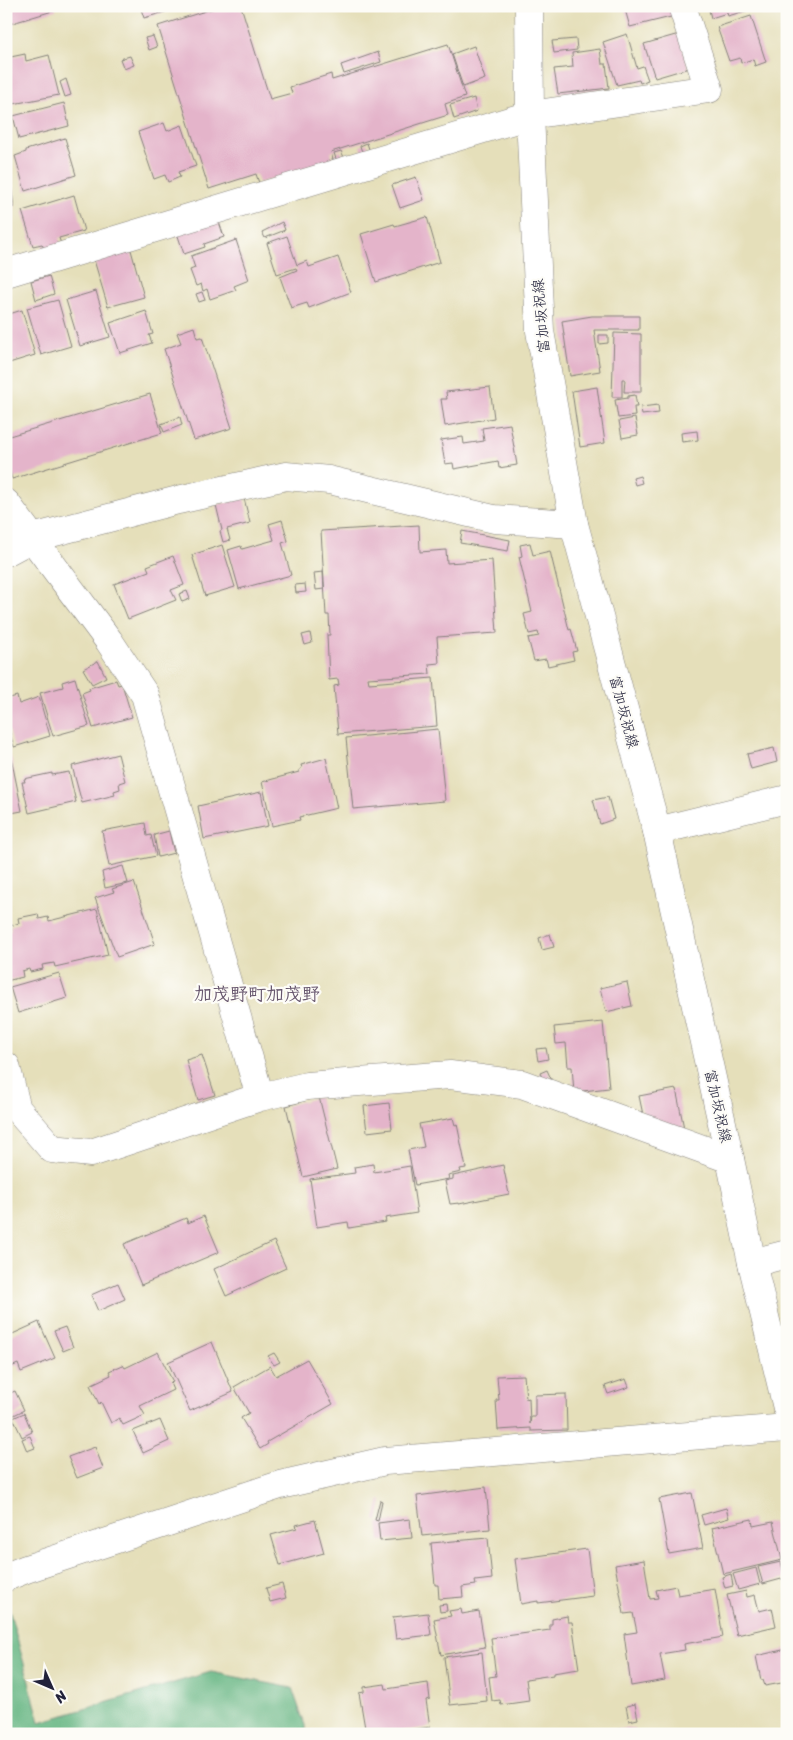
<svg xmlns="http://www.w3.org/2000/svg" width="793" height="1740" font-family="Sriracha,'Klee One',sans-serif">
<style>
.forest{fill:#66b683;stroke:#446c5f}
.building{fill:#e4b4ca}
.lines{fill:none;stroke-linecap:round;stroke-linejoin:round}
.minor-casing{stroke:#84807a;stroke-width:29}
.secondary-casing{stroke:#84807a;stroke-width:29}
.minor{stroke:#fff;stroke-width:28}
.secondary{stroke:#fff;stroke-width:28}
.labels{text-anchor:middle;dominant-baseline:central;stroke-width:4.5;stroke-linejoin:round;paint-order:stroke}
.street-label{font-size:15px;fill:#22223b;stroke:#fdfcf7}
.quarter-label{font-size:18px;font-weight:bold;fill:#66556d;stroke:#fdfcf7}
</style>
<rect width="100%" height="100%" fill="#fdfcf7"/>
<filter id="ink" filterUnits="userSpaceOnUse"><feTurbulence type="fractalNoise" baseFrequency=".02" numOctaves="2"/><feDisplacementMap in="SourceGraphic" scale="10" xChannelSelector="R" yChannelSelector="G"/><feConvolveMatrix kernelMatrix="1 2 1 2 8 2 1 2 1" color-interpolation-filters="sRGB"/></filter>
<filter id="wash" filterUnits="userSpaceOnUse"><feTurbulence type="fractalNoise" baseFrequency=".0096" numOctaves="4" result="noise"/><feDisplacementMap in="SourceGraphic" scale="20" xChannelSelector="R" yChannelSelector="G"/><feGaussianBlur stdDeviation="1.12" result="paint"/><feColorMatrix in="noise" values="0 0 0 0 0 0 0 0 0 0 0 0 0 0 0 0 0 1.4 0 .05"/><feComposite in="paint" operator="in"/></filter>
<g filter="url(#wash)">
<rect width="100%" height="100%" fill="#e5dfba"/>
<!-- forest -->
<path class="forest" d="M7,1602L40,1722L211,1672L292,1688L308,1734H6Z"/>
<g id="blocks">
<!-- building -->
<path class="building" d="M6,6H55L56,10L6,25Z
M140,6H182V7L144,18Z
M221,6H241L270,99L292,93L290,87L331,74L332,80L448,44L465,97L445,104L448,115L331,152L333,160L259,183L256,174L209,189L158,26Z
M624,6H673L675,16L630,27Z
M708,6H751L752,9L728,16L727,13L711,18Z
M751,16L766,62L755,66L753,59L741,63L740,58L729,61L717,27Z
M627,34L637,68L643,66L648,80L640,83L639,80L617,85L603,42Z
M679,34L689,68L655,78L644,44Z
M153,36L157,47L149,50L145,38Z
M576,39L577,50L554,53L552,41Z
M474,46L485,79L463,87L452,54Z
M600,49L602,64H606L609,88L558,94L554,69L573,67L572,53Z
M378,52L381,62L344,74L341,65Z
M25,54L26,61L49,55L59,95L13,104L11,95L6,96V58Z
M130,56L134,65L124,69L120,59Z
M66,79L71,95L65,97L60,82Z
M474,98L477,111L454,119L450,105Z
M64,103L69,126L19,139L13,116Z
M164,123L167,131L182,125L196,166L178,172L180,177L168,182L165,175L154,179L138,132Z
M65,138L76,175L25,191L15,156L26,152V150Z
M367,143L369,149L362,152L360,146Z
M341,151L344,157L336,159L334,153Z
M6,162H8L14,207L6,208Z
M416,177L424,200L400,208L392,185Z
M74,195L84,231L59,238L61,244L44,249L42,244L33,246L22,211Z
M427,217L440,262L376,282L361,234L394,224L395,226Z
M218,219L224,237L204,244L205,247L184,254L177,233Z
M282,222L285,230L265,238L262,232Z
M287,236L297,265L307,261L309,267L338,257L351,292L309,308L307,303L291,308L280,277L297,270L296,268L277,274L267,243Z
M236,240L249,280L234,286L236,290L210,299L207,289L203,291L201,284L196,286L190,270L195,268L191,256Z
M131,250L144,297L108,307L94,260Z
M49,276L54,294L36,300L31,281Z
M96,291L110,337L80,346L66,300Z
M202,292L205,300L199,302L196,294Z
M58,300L71,346L41,355L27,308Z
M22,310L35,355L6,364V315Z
M146,311L153,334L149,335L152,343L120,353L110,323Z
M592,316H639V330H594L600,371L570,376L562,321Z
M194,327L197,338L202,337L232,428L194,440L164,349L181,343L177,333Z
M614,333L641,334V392H624L625,379H622V397H612Z
M599,335H608V343L599,344Z
M490,387L494,418L445,426L441,399H447L446,392Z
M597,387L605,443L580,447L572,391Z
M150,394L162,433L12,479L6,458V437Z
M635,395L637,407H634L635,416L618,418L615,400L628,398V396Z
M658,405L659,413L642,415L641,407Z
M180,417L182,425L164,432L161,424Z
M635,418L638,435L622,438L619,421Z
M510,424L517,465L499,468L498,461L454,469L453,463L445,464L441,440L463,437L464,444L484,441L482,428Z
M697,431L698,440L682,442L681,433Z
M640,476L642,483L635,485L633,478Z
M244,498L250,523L227,529L230,540L223,542L220,531L222,530L216,505Z
M282,520L288,541L282,543L291,575L239,589L228,550L241,546L242,549L274,540L269,524Z
M419,525L420,552L446,550L447,563L492,560L497,633L437,637L439,663L429,664L430,674L368,678L369,683L433,678L437,726L338,734L334,686L339,685L338,679L329,680L327,635H330L329,615H326L321,531Z
M462,531L510,540L508,551L460,543Z
M530,543L533,555L550,551L569,630L571,629L577,651L572,652L574,660L548,666L546,659L534,661L528,638L539,636L538,632L529,634L524,614L532,612L519,557L522,556L520,545Z
M222,545L235,587L205,596L192,555Z
M173,556L184,585L171,590L176,600L128,619L114,584L149,571L147,566Z
M323,572L324,589L316,590L314,573Z
M305,584L306,592L296,593L295,585Z
M187,591L190,599L182,602L179,594Z
M310,633L312,643L305,645L302,635Z
M98,661L106,677L92,684L83,669Z
M75,678L89,726L53,736L40,693L63,687L62,682Z
M116,680L118,685L122,684L132,717L93,728L82,693L90,690L89,688Z
M17,696L19,704L39,697L50,736L14,747L6,720V707H8L6,699Z
M438,729L445,801L353,809L346,738Z
M774,748L777,762L751,769L747,754Z
M118,754L125,781L119,783L120,789L114,791L115,795L82,803L72,766Z
M11,757L22,811L6,814V758Z
M326,758L337,808L299,817L300,820L272,826L262,782L299,772V770L302,768L301,765Z
M69,772L76,802L29,813L22,782H25L24,779L52,773V775Z
M261,792L268,826L204,839L198,806Z
M608,797L614,819L600,824L593,800Z
M145,823L147,836L151,835L156,856L109,866L102,831Z
M169,831L174,853L158,857L154,835Z
M123,866L128,883L105,888L102,872Z
M134,882L155,944L117,957L95,898L114,892L112,889Z
M97,909L108,955L55,967L54,963L42,965L43,969L30,972L29,969L22,971L23,977L6,981V931L11,930L10,926L19,923L18,918L38,914L39,919L48,917L49,921Z
M550,934L554,947L542,950L539,938Z
M59,973L67,998L18,1013L10,987Z
M627,982L632,1006L606,1012L600,988Z
M603,1022L609,1088L574,1092L572,1067H568L566,1043L556,1044L554,1027Z
M546,1048L548,1059L538,1061L536,1049Z
M202,1055L215,1095L198,1100L186,1060Z
M547,1070L552,1081L545,1084L540,1073Z
M676,1089L687,1143L645,1124L639,1096Z
M319,1097L337,1169L303,1177L286,1106Z
M389,1103L392,1129L367,1132L364,1106Z
M453,1118L455,1125L457,1124L466,1168L460,1169L461,1172L448,1175L449,1179L415,1185L408,1150L424,1147L419,1124Z
M373,1164L374,1172L410,1166L417,1213L385,1218L386,1222L349,1228L348,1222L317,1227L310,1179L355,1173L354,1167Z
M503,1165L509,1194L459,1204V1203L450,1204L445,1181L453,1179V1176Z
M204,1216L219,1252L141,1285L124,1244L186,1218L188,1223Z
M274,1241L286,1268L226,1296L214,1269Z
M118,1283L125,1299L98,1311L91,1295Z
M39,1322L55,1358L21,1372L18,1364L6,1369V1337Z
M65,1327L73,1347L63,1351L54,1331Z
M212,1342L233,1392L190,1411L168,1362Z
M158,1352L173,1382L170,1383L173,1390L140,1406L145,1415L123,1425L119,1418L111,1423L101,1402L99,1404L90,1385L111,1375L109,1371L123,1365L125,1368Z
M274,1353L280,1362L274,1365L268,1356Z
M307,1359L333,1404L267,1442L268,1444L260,1449L241,1418L249,1413L234,1387L270,1366L276,1376Z
M524,1375L526,1399L529,1398L530,1424L531,1417H535V1395L566,1394L567,1430L531,1431V1428L498,1430L496,1400H499L497,1376Z
M626,1379L629,1387L608,1394L605,1386Z
M15,1391L24,1410L12,1416L6,1402V1395Z
M24,1413L32,1432L22,1437L13,1418Z
M160,1420L169,1441L143,1453L133,1431Z
M30,1436L35,1448L27,1451L22,1439Z
M95,1447L103,1468L77,1478L68,1457Z
M486,1487L490,1529L422,1536L417,1496Z
M692,1493L703,1548L669,1554L659,1499Z
M380,1500L382,1501L378,1521L375,1520Z
M726,1508L729,1518L704,1525L701,1515Z
M410,1519L412,1538L380,1541L378,1523Z
M752,1519L753,1526L773,1522L782,1560L723,1574L712,1528Z
M315,1520L324,1553L280,1565L271,1535L297,1528L296,1525Z
M488,1538L492,1579L475,1581L476,1585L462,1587L463,1597L439,1599L438,1585H435L431,1543Z
M587,1549L593,1596L538,1603V1601L521,1604L515,1559Z
M644,1560L650,1599L658,1598L656,1590L676,1586L678,1595L715,1589L723,1637L684,1644L685,1650L660,1654L665,1680L631,1686L624,1634L637,1632L633,1613L624,1614L615,1565Z
M781,1562L785,1578L763,1584L758,1567Z
M756,1568L760,1584L738,1590L733,1574Z
M731,1574L733,1586L725,1588L722,1577Z
M282,1584L286,1598L270,1602L266,1588Z
M746,1591L747,1597L755,1595L759,1611L772,1608L776,1626L737,1635L727,1595Z
M446,1604L447,1611L440,1612L439,1605Z
M461,1609L462,1614L479,1611L485,1647L441,1655L434,1619L451,1616L449,1611Z
M428,1613L431,1635L396,1639L393,1617Z
M567,1616L568,1622H572L579,1669L553,1673V1675L526,1679L529,1701L501,1705L500,1700L492,1701L489,1677L496,1676L491,1638L550,1630V1624H552V1619Z
M787,1649V1682L765,1686L763,1680H761L756,1656Z
M482,1652L487,1701L450,1705L444,1657Z
M428,1683L430,1699L426,1700L430,1727L383,1734H366L359,1693L364,1692V1687L385,1684L386,1689Z
M635,1704L638,1719L629,1721L626,1706Z
M634,1728L635,1734H590L589,1732Z"/>
</g>
</g>
<g filter="url(#ink)">
<use href="#blocks" fill-opacity="0" stroke="#84807a" stroke-width="1"/>
<g class="lines">
<!-- minor casing -->
<g class="minor-casing">
<path id="minor" d="M6,273L530,115L709,89L682,6
M6,503L109,641L145,695L260,1097
M6,552L32,538L178,500L286,476L329,480L494,519L574,524
M657,831L787,799
M6,1066L17,1109L52,1149L91,1153L260,1097L307,1086L450,1075L522,1084L730,1159
M752,1263L787,1254
M6,1577L26,1569L280,1485L385,1461L787,1428"/>
</g>
<!-- secondary casing -->
<g class="secondary-casing">
<path id="secondary" d="M529,6L530,115L540,331L574,524L657,831L730,1159L752,1263L787,1408"/>
</g>
<!-- minor -->
<use href="#minor" class="minor"/>
<!-- secondary -->
<use href="#secondary" class="secondary"/>
</g>
</g>
<g class="labels">
<!-- street labels -->
<g class="street-label">
<text transform="translate(541 316) rotate(-95)">富加坂祝線</text>
<text transform="translate(624 712) rotate(75)">富加坂祝線</text>
<text transform="translate(718 1106) rotate(77)">富加坂祝線</text>
</g>
<!-- quarter labels -->
<g class="quarter-label">
<text x="257" y="994">加茂野町加茂野</text>
</g>
</g>
<!-- margin -->
<rect width="793" height="1740" fill="none" stroke="#fdfcf7" stroke-width="25"/>
<!-- north arrow -->
<g transform="translate(52 1688) rotate(135)" stroke="#fdfcf7" stroke-width="4" paint-order="stroke">
<path d="M0-4L9 19L0 12L-9 19Z" fill="#22223b"/>
<text y="-8" font-size="14" font-weight="bold" text-anchor="middle" fill="#22223b">N</text>
</g>
</svg>
